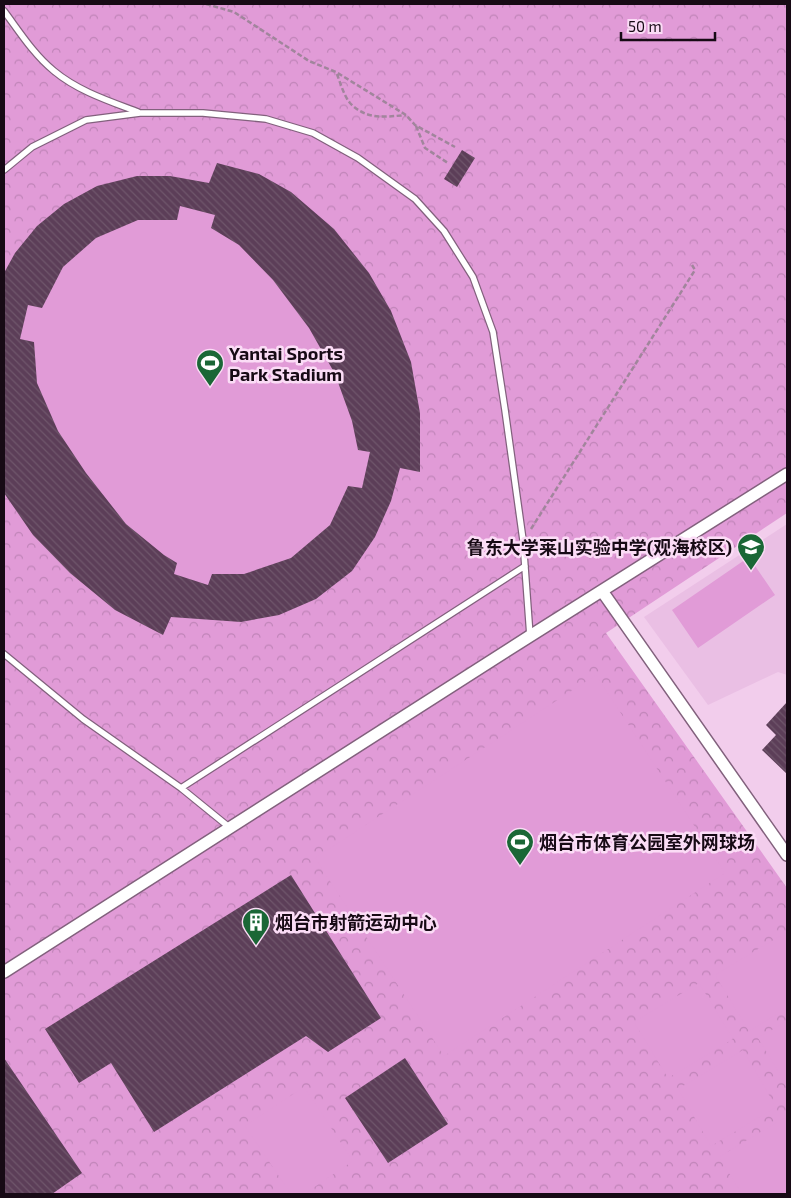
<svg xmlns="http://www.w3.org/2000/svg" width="791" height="1198" font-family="'Exo 2','Noto Sans SC',sans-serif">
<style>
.built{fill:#eabfe4}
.park{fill:url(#park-crowns)}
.pitch{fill:#e19bd7}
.building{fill:url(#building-back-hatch);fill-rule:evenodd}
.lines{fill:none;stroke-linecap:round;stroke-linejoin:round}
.lane-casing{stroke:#82617d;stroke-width:8}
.street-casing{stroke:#82617d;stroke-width:14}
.path{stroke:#a1859c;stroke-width:2.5;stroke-dasharray:5 2.5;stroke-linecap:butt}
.lane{stroke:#fff;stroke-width:5.5}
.street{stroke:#fff;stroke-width:11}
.labels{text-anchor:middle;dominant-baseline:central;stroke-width:5;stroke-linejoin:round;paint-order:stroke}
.poi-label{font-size:18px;font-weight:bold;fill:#170a15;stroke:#fbdcf6;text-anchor:start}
</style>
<defs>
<pattern id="park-crowns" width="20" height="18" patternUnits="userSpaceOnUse" patternTransform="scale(1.25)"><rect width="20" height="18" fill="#e19bd7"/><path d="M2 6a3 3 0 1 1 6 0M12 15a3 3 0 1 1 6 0" fill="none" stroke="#c084b8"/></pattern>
<pattern id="building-back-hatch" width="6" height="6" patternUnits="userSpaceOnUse" patternTransform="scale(1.25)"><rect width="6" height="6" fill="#5c3e58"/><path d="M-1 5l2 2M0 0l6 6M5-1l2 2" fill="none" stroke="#6f566b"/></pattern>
</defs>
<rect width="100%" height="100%" fill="#f2cdec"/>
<!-- built -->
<path class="built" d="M787,524V675L778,672L708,705L644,617Z"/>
<!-- park -->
<path class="park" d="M4,4H787V513L606,633L787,888V1194H4Z"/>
<!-- pitch -->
<path class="pitch" d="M217,163C231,167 248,169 261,175C326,206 374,270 400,335C404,344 409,353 412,363C420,399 420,436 420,472L400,468L279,615L241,622L171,617L163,635L115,610L70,573L33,535L4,493V273L15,253L64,204L97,186L137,176H170L209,183Z
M749,557L775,595L698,648L672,610Z
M596,675L725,873L444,1056L315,858Z
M780,936L787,948V1008L749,1031L715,975Z
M699,983L733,1039L668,1078L634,1022Z
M787,1021V1086L758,1038Z
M743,1050L776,1107L711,1146L678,1089Z
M304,1087L353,1161L304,1194H291L245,1126Z
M784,1118L787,1123V1193L742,1194L719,1157Z"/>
<!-- building -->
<path class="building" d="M462,150L475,158L457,187L444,179Z
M217,163L259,174L291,192L334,229L369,273L391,311L411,362L420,413V472L400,468L391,501L375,537L352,571L316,599L279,615L241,622L171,617L163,635L115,610L70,573L33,535L4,493V273L15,253L37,226L64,204L97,186L137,176H170L209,183ZM180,206L215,215L211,228L239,245L273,280L309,328L335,374L352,421L358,450L370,452L362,488L348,486L330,525L291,558L244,574H212L208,585L174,574L177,563L164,555L126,524L86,473L58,431L37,383L34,342L20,339L28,305L42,308L63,267L96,238L138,220H177Z
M787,702V774L762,750L776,735L766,725Z
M291,875L381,1018L328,1052L306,1036L154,1132L111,1063L79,1083L45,1029Z
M4,1058L82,1173L52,1194H4Z
M405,1058L448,1124L388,1163L345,1098Z"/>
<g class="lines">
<!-- lane casing -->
<g class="lane-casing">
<path id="lane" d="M4,11C19,31 34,55 54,71C78,91 109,101 138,112
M4,170L32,147L86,120L140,113H203L266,119L313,133L358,158L415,199L444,231L473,277L493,332L505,410L523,540L530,636
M4,654L83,719L181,788L229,827
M181,788L525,566"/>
</g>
<!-- street casing -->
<g class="street-casing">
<path id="street" d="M602,591L787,855
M4,972L530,636L787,474"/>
</g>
<!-- path -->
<path class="path" d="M206,4L234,12L309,61L336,72L406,115L415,125L455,147
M337,74C340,82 344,96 350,103C366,120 384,117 406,115
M416,126L425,148L448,163
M531,529L695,270L692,265"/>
<!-- lane -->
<use href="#lane" class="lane"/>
<!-- street -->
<use href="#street" class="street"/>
</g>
<!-- icons -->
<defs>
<g id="stadium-pin" transform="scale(1.4375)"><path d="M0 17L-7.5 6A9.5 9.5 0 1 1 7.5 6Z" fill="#1a6736" stroke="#fbdcf6"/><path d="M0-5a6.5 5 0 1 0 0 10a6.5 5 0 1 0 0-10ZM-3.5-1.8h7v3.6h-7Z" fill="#fff"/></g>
<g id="school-pin" transform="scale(1.4375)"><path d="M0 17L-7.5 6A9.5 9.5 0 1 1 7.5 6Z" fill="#1a6736" stroke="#fbdcf6"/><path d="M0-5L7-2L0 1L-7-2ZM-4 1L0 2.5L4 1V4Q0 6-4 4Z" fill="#fff"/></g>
<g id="building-pin" transform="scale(1.4375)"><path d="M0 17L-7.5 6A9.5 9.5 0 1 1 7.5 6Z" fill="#1a6736" stroke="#fbdcf6"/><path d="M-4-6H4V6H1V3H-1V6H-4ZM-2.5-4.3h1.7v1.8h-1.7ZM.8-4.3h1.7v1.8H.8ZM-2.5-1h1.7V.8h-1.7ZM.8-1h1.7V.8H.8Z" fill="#fff"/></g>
</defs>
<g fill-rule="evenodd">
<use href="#stadium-pin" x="210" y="363"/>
<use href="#school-pin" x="751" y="547"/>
<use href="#stadium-pin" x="520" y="842"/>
<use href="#building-pin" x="256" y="922"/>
</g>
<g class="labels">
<!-- poi labels -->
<g class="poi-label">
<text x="229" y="353">Yantai Sports<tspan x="229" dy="21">Park Stadium</tspan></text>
<text x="732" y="547" text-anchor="end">鲁东大学莱山实验中学(观海校区)</text>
<text x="539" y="842">烟台市体育公园室外网球场</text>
<text x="275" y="922">烟台市射箭运动中心</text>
</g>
</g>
<!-- border -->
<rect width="791" height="1198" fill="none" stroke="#170a15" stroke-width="10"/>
<!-- scale -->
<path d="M621 32v8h94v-8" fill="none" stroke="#170a15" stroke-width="2.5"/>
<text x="628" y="32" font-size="15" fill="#170a15" stroke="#fbdcf6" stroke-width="4" paint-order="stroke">50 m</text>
</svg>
